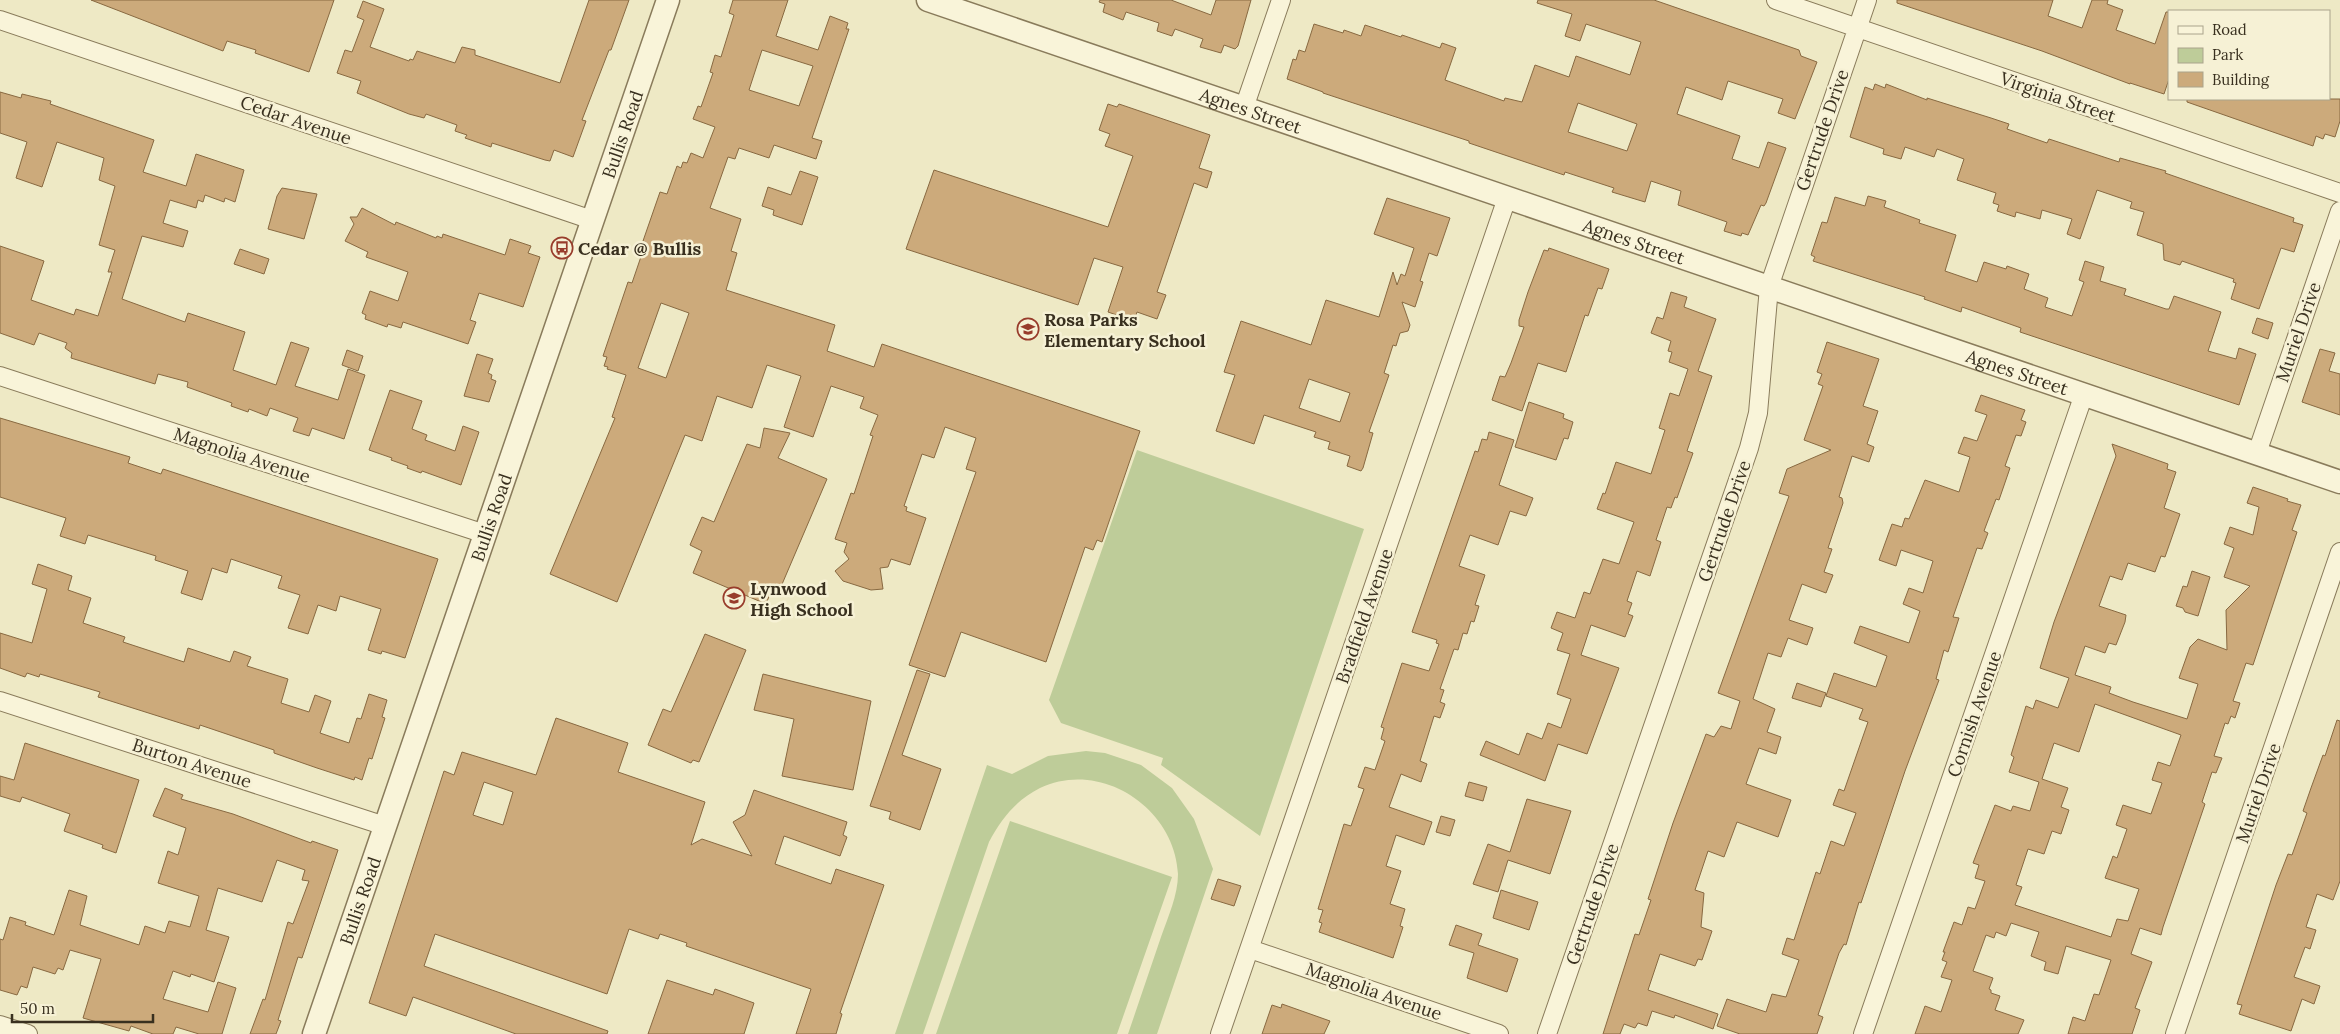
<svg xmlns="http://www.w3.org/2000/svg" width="2340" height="1034" font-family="Lora,serif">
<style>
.green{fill:#becc99}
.building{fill:#ccaa7b;stroke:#886941;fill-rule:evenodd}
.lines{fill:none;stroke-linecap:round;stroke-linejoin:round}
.minor-casing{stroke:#897b5b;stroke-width:20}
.tertiary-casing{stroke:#897b5b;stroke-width:25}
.minor{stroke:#f9f4d9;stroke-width:18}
.tertiary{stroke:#f9f4d9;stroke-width:22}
.labels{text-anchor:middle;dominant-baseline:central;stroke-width:5;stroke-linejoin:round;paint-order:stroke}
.street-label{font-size:18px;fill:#39301f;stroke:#f6f1d5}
.poi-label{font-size:18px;font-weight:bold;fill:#39301f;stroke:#f6f1d5;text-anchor:start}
</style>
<rect width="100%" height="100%" fill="#eee9c5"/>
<!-- green -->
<path class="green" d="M1137,450L1364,529L1260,836L1161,765L1163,758L1061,723L1049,700Z
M1086,751L1105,753L1141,765L1172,788L1194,819L1213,869L1157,1034H1128C1139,1002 1150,969 1161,937C1168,917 1178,895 1178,874C1175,808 1101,759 1040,788C1016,800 1001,819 989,842L923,1034H895L987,765L1012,774L1048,756Z
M1010,821L1172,877L1117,1034H936Z"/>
<!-- building -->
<path class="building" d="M91,0H334L309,72L255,53L256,50L227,41L223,51Z
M589,0H629L611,50H609L582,120L586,121L573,157L554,150L550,161L545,160L492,143L491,147L465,138L467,135L455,131L457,125L426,114L424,118L409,114L357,93L361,81L337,73L345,50L352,52L364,20L357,17L363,1L384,9L370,47L409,61L410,59L413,60L417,51L455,63L462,47L475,50V55L560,83Z
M733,0H788L776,36L818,50L830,16L848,23L846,29H849L812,138L822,141L816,159L774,145L769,158L739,148L735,159L728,157L710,208L741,219L731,251L737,253L726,290L835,325L827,351L874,367L882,344L1140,431L1102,542L1097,540L1093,550L1085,547L1046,662L961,632L945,677L909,665L976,472L966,469L976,438L945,427L934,458L922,454L904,506L907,507L906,511L926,518L910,565L891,559L888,567L880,568L883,589L871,590L843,581L835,571L849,559L844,552L847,543L835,539L851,493L854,494L873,436L870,435L878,415L860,408L864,397L831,386L813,437L784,427L801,376L767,365L752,408L717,396L702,441L685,435L617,602L550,574L615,418L612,417L626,375L607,369L608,367L604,366L607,357L603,356L628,282L632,283L646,242L643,241L660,192L667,194L677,166L681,168L683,162L687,163L691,153L703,158L715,127L693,119L698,106L701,107L713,73L710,72L715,55L721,57L734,15L729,13ZM762,50L813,66L799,106L749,90ZM661,303L689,313L666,378L638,368Z
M1100,0H1171L1211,15L1216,0H1251L1238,46L1235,49L1224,45L1221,53L1200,47L1203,39L1175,29L1172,36L1157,31L1159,23L1126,12L1123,20L1103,12L1105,4L1099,2Z
M1538,0H1654L1799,50L1801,56L1817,62L1795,119L1778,113L1783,99L1728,81L1722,100L1686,87L1677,114L1740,136L1732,159L1759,168L1768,142L1786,148L1766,203L1764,206L1761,205L1748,235L1742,233L1741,236L1724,231L1727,222L1678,205L1681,191L1651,181L1645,202L1612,192L1614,188L1565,172L1564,175L1469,143V141L1323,93V92L1287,79L1293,59L1296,60L1299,50L1305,52L1314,24L1343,33L1344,30L1361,36L1365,25L1401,37L1402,35L1440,48L1442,43L1456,48L1445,80L1504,101L1505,98L1522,102L1535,65L1569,77L1576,56L1630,75L1641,42L1586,24L1580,41L1565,36L1572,14L1537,3ZM1578,103L1637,124L1627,151L1568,132Z
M1897,0H2053L2048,16L2082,28L2092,0H2108L2107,4L2123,10L2116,30L2155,44L2166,12H2169V79L2164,94L2130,83V84L2042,51L1897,3Z
M1875,84L1885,88L1886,84L1927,100V98L1991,118L2009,124L2007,129L2047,143L2049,139L2119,162L2120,158L2166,171L2165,173L2294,218L2293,222L2303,225L2294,252L2281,248L2259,309L2231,299L2236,283L2233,282L2234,279L2182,261L2180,265L2164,260L2163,244L2137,235L2144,212L2130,208L2132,202L2097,190L2080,239L2067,234L2072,219L2042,210L2040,219L2016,212L2015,217L1997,211L1999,205L1993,203L1996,193L1957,180L1964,159L1937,149L1934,157L1905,147L1901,159L1883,154L1884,149L1850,137L1865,87L1873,90Z
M0,92L21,98L22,94L51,101L50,104L154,140L143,172L186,186L196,154L244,170L235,202L225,198L224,202L205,195L203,202L198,200L196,208L170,200L163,223L188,231L183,247L142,236L122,299L185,322L188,313L245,332L233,370L276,385L291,342L309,348L295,386L338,400L348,369L365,375L344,439L312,428L309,436L293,431L298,418L270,408L267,416L249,409L248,412L231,406L232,403L187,387L188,382L158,374L155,384L71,358L72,353L65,348L67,343L39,333L34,345L0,333V246L44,261L31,300L74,315L76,309L98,316L112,272H108L115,250L99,245L115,186L99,180L104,158L57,142L42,187L16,178L27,142L0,133Z
M2187,99H2340V121L2335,137L2325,134L2323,139L2316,136L2313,146L2187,102Z
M1108,104L1117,107L1119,104L1210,135L1199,168L1212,172L1207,188L1194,183L1157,292L1166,295L1157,319L1137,312L1134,321L1108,312L1123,267L1094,258L1078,305L906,249L934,170L1108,227L1133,156L1105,146L1110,134L1099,130Z
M800,171L818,177L802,225L773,215L774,210L762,206L768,187L791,195Z
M282,188L317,194L304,239L268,229L277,196Z
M1868,196L1886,201L1884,207L1920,220L1919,223L1956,235L1945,271L1977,282L1984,262L2006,269L2007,266L2029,274L2024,289L2048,298L2045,307L2072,316L2084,282L2079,280L2085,261L2104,267L2100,281L2126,289L2124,295L2166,309H2169L2174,296L2221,312L2208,351L2236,359L2239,348L2256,354L2239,405L2020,332L2021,328L1962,307L1961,312L1924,299L1925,297L1813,261L1815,257L1811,255L1822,222L1827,223L1835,197L1865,206Z
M1387,198L1450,218L1437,256L1429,253L1420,281L1423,282L1415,307L1402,302L1410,325L1408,331L1400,333L1396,346L1393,345L1384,373L1389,375L1369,432L1373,433L1363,468L1361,471L1347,466L1350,456L1328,449L1330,442L1314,437L1316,432L1264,415L1254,444L1216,431L1235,375L1224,372L1241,321L1311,345L1326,300L1379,317L1393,272L1397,285L1401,274L1405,276L1414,248L1374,234ZM1309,379L1350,393L1340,422L1299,408Z
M362,208L395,225L396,222L436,238L437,236L442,238L443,234L505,255L510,239L531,246L528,253L540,257L523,307L479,293L470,320L476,322L468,344L403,322L401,328L388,324L387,327L365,319L366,315L362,313L370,291L398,301L408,272L366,257L368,252L345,241L354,224L350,217H357Z
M1549,248L1609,269L1602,289L1598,288L1588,316L1585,315L1566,372L1538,363L1522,411L1492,400L1500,376L1505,377L1511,363L1524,327L1519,326V320L1528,292L1544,250L1548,251Z
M240,249L269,259L264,274L234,264Z
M1671,292L1687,297L1684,307L1716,319L1698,371L1712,376L1687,451L1693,453L1677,498L1675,497L1671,508L1667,507L1656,540L1661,542L1650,576L1637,571L1627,601L1632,603L1628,614L1633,616L1625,637L1591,625L1581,655L1619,668L1587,754L1558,744L1545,781L1480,755L1486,741L1519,755L1527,733L1542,739L1548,723L1561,728L1571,699L1557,694L1570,654L1557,650L1563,633L1551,628L1557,612L1575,618L1584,592L1590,594L1603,559L1619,564L1634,522L1597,509L1603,493L1605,494L1616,462L1651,474L1665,430L1659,428L1670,393L1679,396L1688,369L1669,362L1672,352L1668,351L1671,341L1651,333L1657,317L1663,319Z
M2257,318L2273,323L2268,339L2252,333Z
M1827,342L1879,359L1863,406L1878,411L1867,444L1874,447L1869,462L1852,456L1839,497L1842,498L1843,503L1828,548L1832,549L1824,572L1833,575L1826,593L1802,584L1789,620L1813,628L1807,645L1788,638L1781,657L1768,653L1753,699L1775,709L1767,732L1781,737L1776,754L1759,748L1746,784L1791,800L1778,837L1737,822L1724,857L1708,851L1695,890L1704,893L1701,927L1712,931L1702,960L1698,959L1695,966L1660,954L1648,990L1718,1014L1713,1029L1675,1015L1674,1018L1652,1011L1647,1026L1638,1023L1635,1028L1624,1024L1620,1034H1603L1635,934L1639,935L1651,900L1648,899L1673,823L1706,734L1714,737L1721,726L1731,729L1740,701L1718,693L1789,496L1779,493L1787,469L1831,450L1804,440L1823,386L1818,384L1822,374L1817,372Z
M2320,349L2335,353L2329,371L2340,374V415L2302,402Z
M347,350L363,356L358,371L342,365Z
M477,354L493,359L488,373L492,375L491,379L496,381L489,402L464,396Z
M390,390L422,401L412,429L427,435L425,440L455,451L463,426L479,432L461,485L422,471L421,473L407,468L408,466L391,460L392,458L369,450Z
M1981,395L2025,410L2021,420L2026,422L2021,436L2016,435L2005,466L2010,468L1999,500L1996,499L1984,531L1988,533L1982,549L1977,548L1953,617L1959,618L1948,652L1944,650L1936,679L1939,680L1905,771L1861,903L1859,902L1846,945L1844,944L1839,953L1818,1015L1823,1017L1817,1034H1740L1717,1026L1727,999L1766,1012L1772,994L1786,997L1799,960L1782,954L1787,938L1794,940L1816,872L1820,874L1831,841L1844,846L1856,813L1833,805L1839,789L1844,791L1868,722L1859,719L1863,709L1826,696L1834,673L1876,687L1887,656L1854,643L1860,626L1909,643L1920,611L1903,604L1909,588L1923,593L1933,561L1901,550L1896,566L1879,560L1892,524L1902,527L1905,518L1909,519L1925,480L1959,492L1970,457L1958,453L1964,437L1977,441L1987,415L1975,411Z
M1529,402L1564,414L1563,418L1573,422L1568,439L1564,438L1556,460L1515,447Z
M0,418L130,457L128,463L161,474L163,469L438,559L405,658L382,651L381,654L368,650L381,609L340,596L336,611L318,605L308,634L288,628L300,595L278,588L282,576L231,559L227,573L212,568L202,600L181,593L188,571L155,560L156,556L88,535L85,544L60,536L66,518L0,497Z
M764,428L790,433L778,458L827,479L777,596L770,594L766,604L693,573L702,551L690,545L702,517L714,522L747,444L760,448Z
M1489,432L1514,440L1499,485L1533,498L1526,516L1510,511L1498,545L1470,535L1459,566L1485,575L1475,605L1479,606L1474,622L1471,621L1467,634L1463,633L1458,650L1454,649L1440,689L1444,690L1440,702L1445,704L1440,718L1434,716L1420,761L1427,764L1421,782L1401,774L1389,807L1432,822L1424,845L1396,835L1386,866L1401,871L1390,904L1405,909L1400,926L1403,927L1393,958L1319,932L1322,923L1319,922L1323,910L1318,909L1344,824L1351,826L1364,789L1358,787L1365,767L1375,770L1385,741L1381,739L1384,728L1381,727L1402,663L1429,671L1439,644L1436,643L1437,640L1412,632L1475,451L1478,452L1482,439L1487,440Z
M2112,444L2168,464L2167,469L2176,472L2164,508L2180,514L2165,557L2161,556L2155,572L2128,563L2122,580L2110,576L2099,606L2126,615L2125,622L2116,645L2109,643L2105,653L2085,646L2075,675L2111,687L2109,693L2133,702L2187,719L2198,684L2179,678L2190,647L2198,639L2227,650L2226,610L2250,586L2224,577L2234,548L2224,544L2230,527L2253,535L2259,507L2247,503L2253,487L2288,499L2287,501L2301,505L2292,530L2297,532L2253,665L2246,663L2233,701L2240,703L2235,718L2231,716L2228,724L2225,723L2214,756L2222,758L2216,773L2212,772L2202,802L2205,804L2163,927L2161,935L2140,928L2131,954L2152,962L2135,1008L2140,1010L2132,1034H2068L2073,1017L2085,1021L2094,994L2099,995L2111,960L2066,946L2058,974L2044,970L2046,962L2031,956L2039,932L2011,923L2006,936L1996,932L1994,938L1986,935L1973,971L1993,978L1989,989L1991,990V993L2000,996L1995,1010L2024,1020L2018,1034H1915L1925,1006L1941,1012L1952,980L1941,977L1947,962L1942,960L1945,952H1943L1954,922L1962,925L1968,907L1975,909L1985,881L1975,878L1979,865L1973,863L1995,805L2011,811L2013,806L2030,811L2039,782L2009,772L2014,757L2011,755L2026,706L2033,709L2036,700L2058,708L2069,678L2040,668L2054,622L2116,456ZM2095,704L2181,735L2170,766L2158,762L2152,780L2162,783L2151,814L2123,805L2116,825L2127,829L2117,858L2113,856L2105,878L2139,889L2128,921L2117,919L2111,937L2015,905L2022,887L2016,885L2028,849L2044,854L2052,831L2061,834L2069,810L2061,807L2068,788L2042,779L2054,743L2079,752Z
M38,564L72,576L68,590L91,598L83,623L125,637L123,642L184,662L188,648L230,662L234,651L251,657L247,666L288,679L281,703L309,712L315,695L331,701L320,733L349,743L357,718L361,719L369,694L387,700L382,717L385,718L372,759L369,758L362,780L355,777L354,780L317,768L274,753V750L200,725L199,729L98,697L100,692L40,674L39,677L27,673L25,677L0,668V633L32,643L47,589L32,584Z
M2192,571L2210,577L2198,616L2185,612L2183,608L2176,606L2183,586L2187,587Z
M705,634L746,650L699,762L693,760L691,763L648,745L663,709L671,712Z
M917,670L930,674L902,755L941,769L920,830L889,819L891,812L870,806Z
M763,674L871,701L853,790L782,776L794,719L754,710Z
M1797,683L1826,693L1821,707L1792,698Z
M556,718L628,743L618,772L705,802L691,845L702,839L752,856L733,822L745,815L754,790L847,822L843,835L847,837L840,856L784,836L775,864L831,884L836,869L884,885L840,1013L842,1014L836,1034H796L811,989L686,946L687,943L660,934L658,939L629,929L607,994L435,934L424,966L608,1031L607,1034H516L413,997L406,1016L369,1003L444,771L454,775L462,752L536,775ZM484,782L513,792L503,825L473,815Z
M2337,720L2340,721V881L2333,900L2317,894L2306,927L2316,930L2310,949L2305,947L2294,977L2320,986L2314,1004L2302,999L2291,1031L2239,1014L2242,1005L2237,1004L2276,885L2288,854L2292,855L2307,813L2303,811L2311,788L2323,755L2325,756Z
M25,743L139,780L116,853L102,848L103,845L64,831L70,814L22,797L20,802L0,796V776L14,780Z
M1469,782L1487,787L1483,801L1465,796Z
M165,788L183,795L181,799L233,814L311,843L312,841L338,850L302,958L298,957L278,1020L281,1021L276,1034H250L263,999L265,1000L288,922L293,924L309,881L302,880L305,870L277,860L262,902L218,888L206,930L229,937L214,982L191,974L190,977L173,971L163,999L208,1012L218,982L236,988L222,1034H199L176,1027L173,1034H153L131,1026L129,1031L83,1018L101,959L70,950L63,970L58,968L55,974L33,967L27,988L21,986L17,995L0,990V939L3,940L10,917L26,922L25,925L54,935L69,890L87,896L80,925L139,945L145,926L165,933L169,921L190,927L199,896L158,883L168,851L178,855L186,828L153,816Z
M1527,799L1571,811L1550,874L1508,860L1498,892L1473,884L1488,844L1510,852Z
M1441,816L1455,820L1450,836L1436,832Z
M1218,879L1241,886L1234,906L1211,899Z
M1501,890L1538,902L1529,930L1493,918Z
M1456,925L1482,934L1478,945L1518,959L1507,992L1467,978L1474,953L1449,945Z
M667,980L713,995L715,989L754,1003L744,1034H648Z
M1282,1004L1330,1021L1324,1034H1262L1272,1005L1281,1008Z"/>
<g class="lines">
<!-- minor casing -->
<g class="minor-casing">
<path id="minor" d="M1776,0L2340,193
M0,20L592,220
M1244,108L1281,0
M0,376L485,534
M2257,453L2340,211
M0,701L385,826
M1250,949L1499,1034
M0,1025L28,1034
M1220,1034L1507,198
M1547,1034L1749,448L1758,413L1769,287L1867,0
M1863,1034L2084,394
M2175,1034L2340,552"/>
</g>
<!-- tertiary casing -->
<g class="tertiary-casing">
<g id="tertiary">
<path id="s1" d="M928,0L2340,482"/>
<path id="s2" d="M314,1034L668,0"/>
</g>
</g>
<!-- minor -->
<use href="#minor" class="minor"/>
<!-- tertiary -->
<use href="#tertiary" class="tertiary"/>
</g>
<!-- icons -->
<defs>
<g id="bus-ring" transform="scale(1.125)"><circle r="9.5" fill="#f6f1d5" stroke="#983c2b" stroke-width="1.5"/><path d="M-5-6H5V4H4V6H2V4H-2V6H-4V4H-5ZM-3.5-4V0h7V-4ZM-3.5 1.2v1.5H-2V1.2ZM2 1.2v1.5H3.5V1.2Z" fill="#983c2b"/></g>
<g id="school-ring" transform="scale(1.125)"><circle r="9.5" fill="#f6f1d5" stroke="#983c2b" stroke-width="1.5"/><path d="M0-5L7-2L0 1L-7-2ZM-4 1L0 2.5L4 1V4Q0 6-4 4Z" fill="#983c2b"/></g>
</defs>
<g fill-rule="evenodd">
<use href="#bus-ring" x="562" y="248"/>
<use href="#school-ring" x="1028" y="329"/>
<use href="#school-ring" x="734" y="598"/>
</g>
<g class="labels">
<!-- street labels -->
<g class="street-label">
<text transform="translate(2058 97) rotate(19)">Virginia Street</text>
<text stroke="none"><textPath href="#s1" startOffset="341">Agnes Street</textPath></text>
<text transform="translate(296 120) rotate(19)">Cedar Avenue</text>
<text transform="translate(1822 130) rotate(-71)">Gertrude Drive</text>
<text stroke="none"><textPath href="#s2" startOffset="951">Bullis Road</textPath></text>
<text stroke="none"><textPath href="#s1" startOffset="746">Agnes Street</textPath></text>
<text transform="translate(2298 332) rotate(-71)">Muriel Drive</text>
<text stroke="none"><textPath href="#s1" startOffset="1151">Agnes Street</textPath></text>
<text transform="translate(242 455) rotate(18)">Magnolia Avenue</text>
<text stroke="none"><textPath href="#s2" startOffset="546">Bullis Road</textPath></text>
<text transform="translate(1724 521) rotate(-71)">Gertrude Drive</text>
<text transform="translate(1364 616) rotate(-71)">Bradfield Avenue</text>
<text transform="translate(1974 714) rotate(-71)">Cornish Avenue</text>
<text transform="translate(192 763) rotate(18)">Burton Avenue</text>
<text transform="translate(2258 793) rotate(-71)">Muriel Drive</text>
<text stroke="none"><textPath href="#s2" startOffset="141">Bullis Road</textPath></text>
<text transform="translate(1592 904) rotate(-71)">Gertrude Drive</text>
<text transform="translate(1374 991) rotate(19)">Magnolia Avenue</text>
</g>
<!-- poi labels -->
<g class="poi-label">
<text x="578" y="248">Cedar @ Bullis</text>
<text x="1044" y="319">Rosa Parks<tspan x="1044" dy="21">Elementary School</tspan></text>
<text x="750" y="588">Lynwood<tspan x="750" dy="21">High School</tspan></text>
</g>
</g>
<!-- legend -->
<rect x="2168" y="10" width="162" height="90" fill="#f6f1d5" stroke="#aaa48c"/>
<rect x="2178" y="26" width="25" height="8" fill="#f9f4d9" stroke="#aaa48c"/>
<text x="2212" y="35" font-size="15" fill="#39301f">Road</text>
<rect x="2178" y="48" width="25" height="15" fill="#becc99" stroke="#aaa48c"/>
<text x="2212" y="60" font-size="15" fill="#39301f">Park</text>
<rect x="2178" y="72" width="25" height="15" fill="#ccaa7b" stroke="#aaa48c"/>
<text x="2212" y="85" font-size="15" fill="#39301f">Building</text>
<!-- scale -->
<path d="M12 1014v8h141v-8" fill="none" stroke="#39301f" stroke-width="2.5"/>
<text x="20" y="1014" font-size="15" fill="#39301f" stroke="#f6f1d5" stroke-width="4" paint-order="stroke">50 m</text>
</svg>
